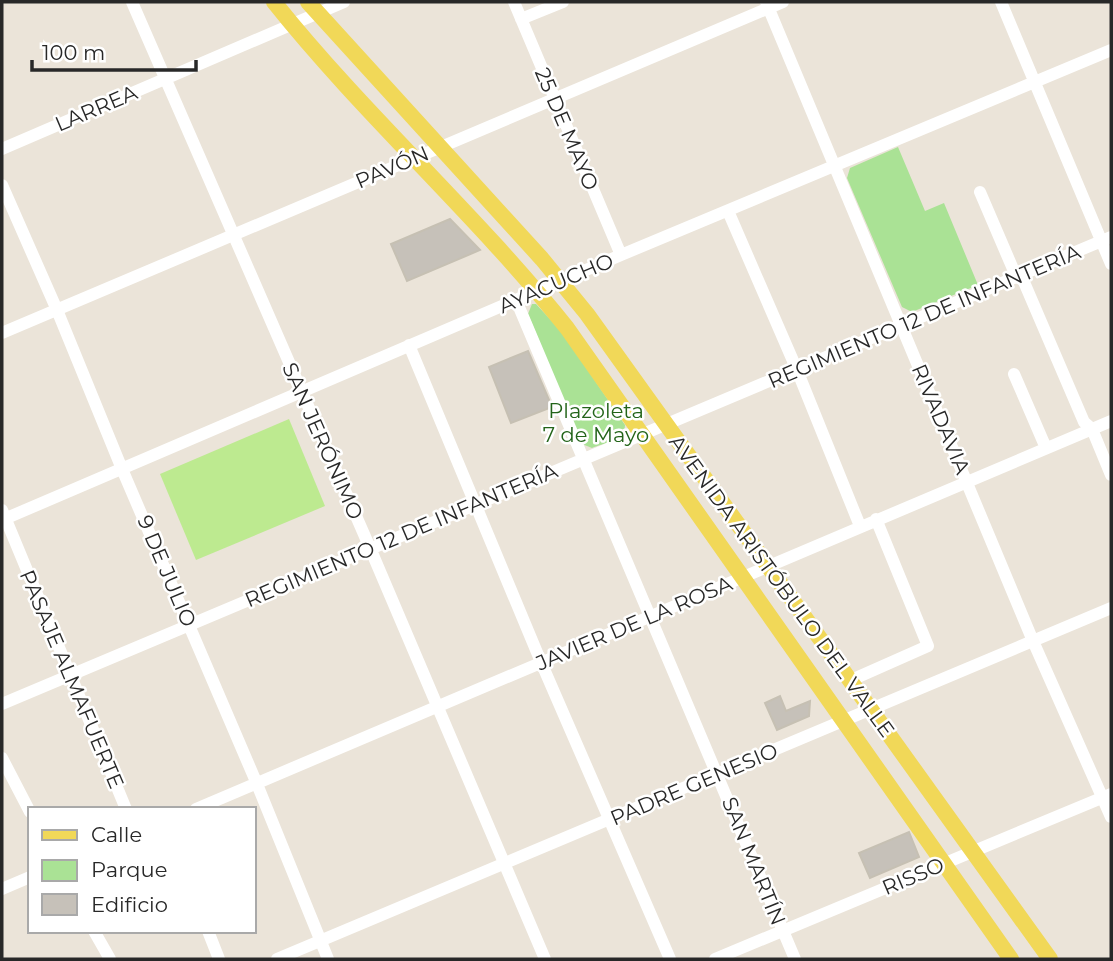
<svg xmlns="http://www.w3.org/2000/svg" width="1113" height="961" font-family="Montserrat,sans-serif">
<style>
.green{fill:#aae295}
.pitch{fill:#bdea90}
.building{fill:#c6c1b9;stroke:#c6c0b3;stroke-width:2}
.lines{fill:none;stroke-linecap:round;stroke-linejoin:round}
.minor{stroke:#fff;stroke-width:12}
.major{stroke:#f1d858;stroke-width:16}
.labels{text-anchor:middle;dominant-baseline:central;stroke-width:5;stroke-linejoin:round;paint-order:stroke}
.street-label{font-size:21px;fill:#282828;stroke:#fff}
.park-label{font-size:21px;fill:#236419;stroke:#fff}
</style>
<rect width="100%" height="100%" fill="#ebe4d9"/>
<!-- green -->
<path class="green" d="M898,147L925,211L944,203L978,285L912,312L902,307L847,178L850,168Z
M532,304H536L562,332L625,425C625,440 604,443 592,448L582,444L528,314Z"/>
<!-- pitch -->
<path class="pitch" d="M289,419L325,506L196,560L160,474Z"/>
<!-- building -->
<path class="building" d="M450,219L480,250L407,281L391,244Z
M528,351L552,407L511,423L489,367Z
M780,696L786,711L810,701L809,716L777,730L765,703Z
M909,832L919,857L870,878L859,853Z"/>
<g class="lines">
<!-- minor -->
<path class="minor" d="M132,2L370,548L545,959
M514,2L621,255
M766,2L1033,641L1111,817
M1001,2L1111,264
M521,19L563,2
M2,149L344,2
M2,185L57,310L122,469L257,784L328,959
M980,192L1013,269L1021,275L1084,422L1092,429L1111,475
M728,211L797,370L860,526
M516,300L795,959
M2,333L783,2
M409,345L541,662L670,959
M1014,374L1046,448
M2,510L126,809
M2,520L621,255L1111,50
M849,681L928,646L876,519
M2,704L1111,237
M2,758L30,812
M196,809L1111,421
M2,889L30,877
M94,931L110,959
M208,931L219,959
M277,959L1111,608
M715,959L1111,794"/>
<!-- major -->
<path class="major" d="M274,2C365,116 476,214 567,328L1011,959
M308,2L542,259L587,314L1050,959"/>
</g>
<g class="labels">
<!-- street labels -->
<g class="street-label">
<text transform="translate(96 108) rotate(-23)">LARREA</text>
<text transform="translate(567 129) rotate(67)">25 DE MAYO</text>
<text transform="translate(392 167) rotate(-23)">PAVÓN</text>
<text transform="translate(556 283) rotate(-23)">AYACUCHO</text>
<text transform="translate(924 316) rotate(-23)">REGIMIENTO 12 DE INFANTERÍA</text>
<text transform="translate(941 419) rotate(67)">RIVADAVIA</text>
<text transform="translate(323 441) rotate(66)">SAN JERÓNIMO</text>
<text transform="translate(401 535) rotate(-23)">REGIMIENTO 12 DE INFANTERÍA</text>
<text transform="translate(167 571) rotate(67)">9 DE JULIO</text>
<text transform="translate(782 586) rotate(54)">AVENIDA ARISTÓBULO DEL VALLE</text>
<text transform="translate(634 623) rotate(-23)">JAVIER DE LA ROSA</text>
<text transform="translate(72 679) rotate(67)">PASAJE ALMAFUERTE</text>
<text transform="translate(694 784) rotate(-23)">PADRE GENESIO</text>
<text transform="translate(754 861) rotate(68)">SAN MARTÍN</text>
<text transform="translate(913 876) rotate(-23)">RISSO</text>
</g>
<!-- park labels -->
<g class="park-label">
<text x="596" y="410">Plazoleta<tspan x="596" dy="24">7 de Mayo</tspan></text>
</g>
</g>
<!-- border -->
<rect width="1113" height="961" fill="none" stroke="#282828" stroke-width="7"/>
<!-- legend -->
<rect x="28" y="807" width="228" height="126" fill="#ffffff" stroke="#a9a9a9" stroke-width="2"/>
<rect x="42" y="830" width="35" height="10" fill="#f1d858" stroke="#a9a9a9" stroke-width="2"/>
<text x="91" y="842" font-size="21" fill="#282828">Calle</text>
<rect x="42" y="860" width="35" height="21" fill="#aae295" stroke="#a9a9a9" stroke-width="2"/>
<text x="91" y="877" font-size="21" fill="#282828">Parque</text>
<rect x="42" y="894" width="35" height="21" fill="#c6c1b9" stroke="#a9a9a9" stroke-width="2"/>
<text x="91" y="912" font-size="21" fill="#282828">Edificio</text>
<!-- scale -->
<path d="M32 60v10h164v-10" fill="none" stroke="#282828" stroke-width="3.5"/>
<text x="42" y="60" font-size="21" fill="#282828" stroke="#ffffff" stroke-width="5" paint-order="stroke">100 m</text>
</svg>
